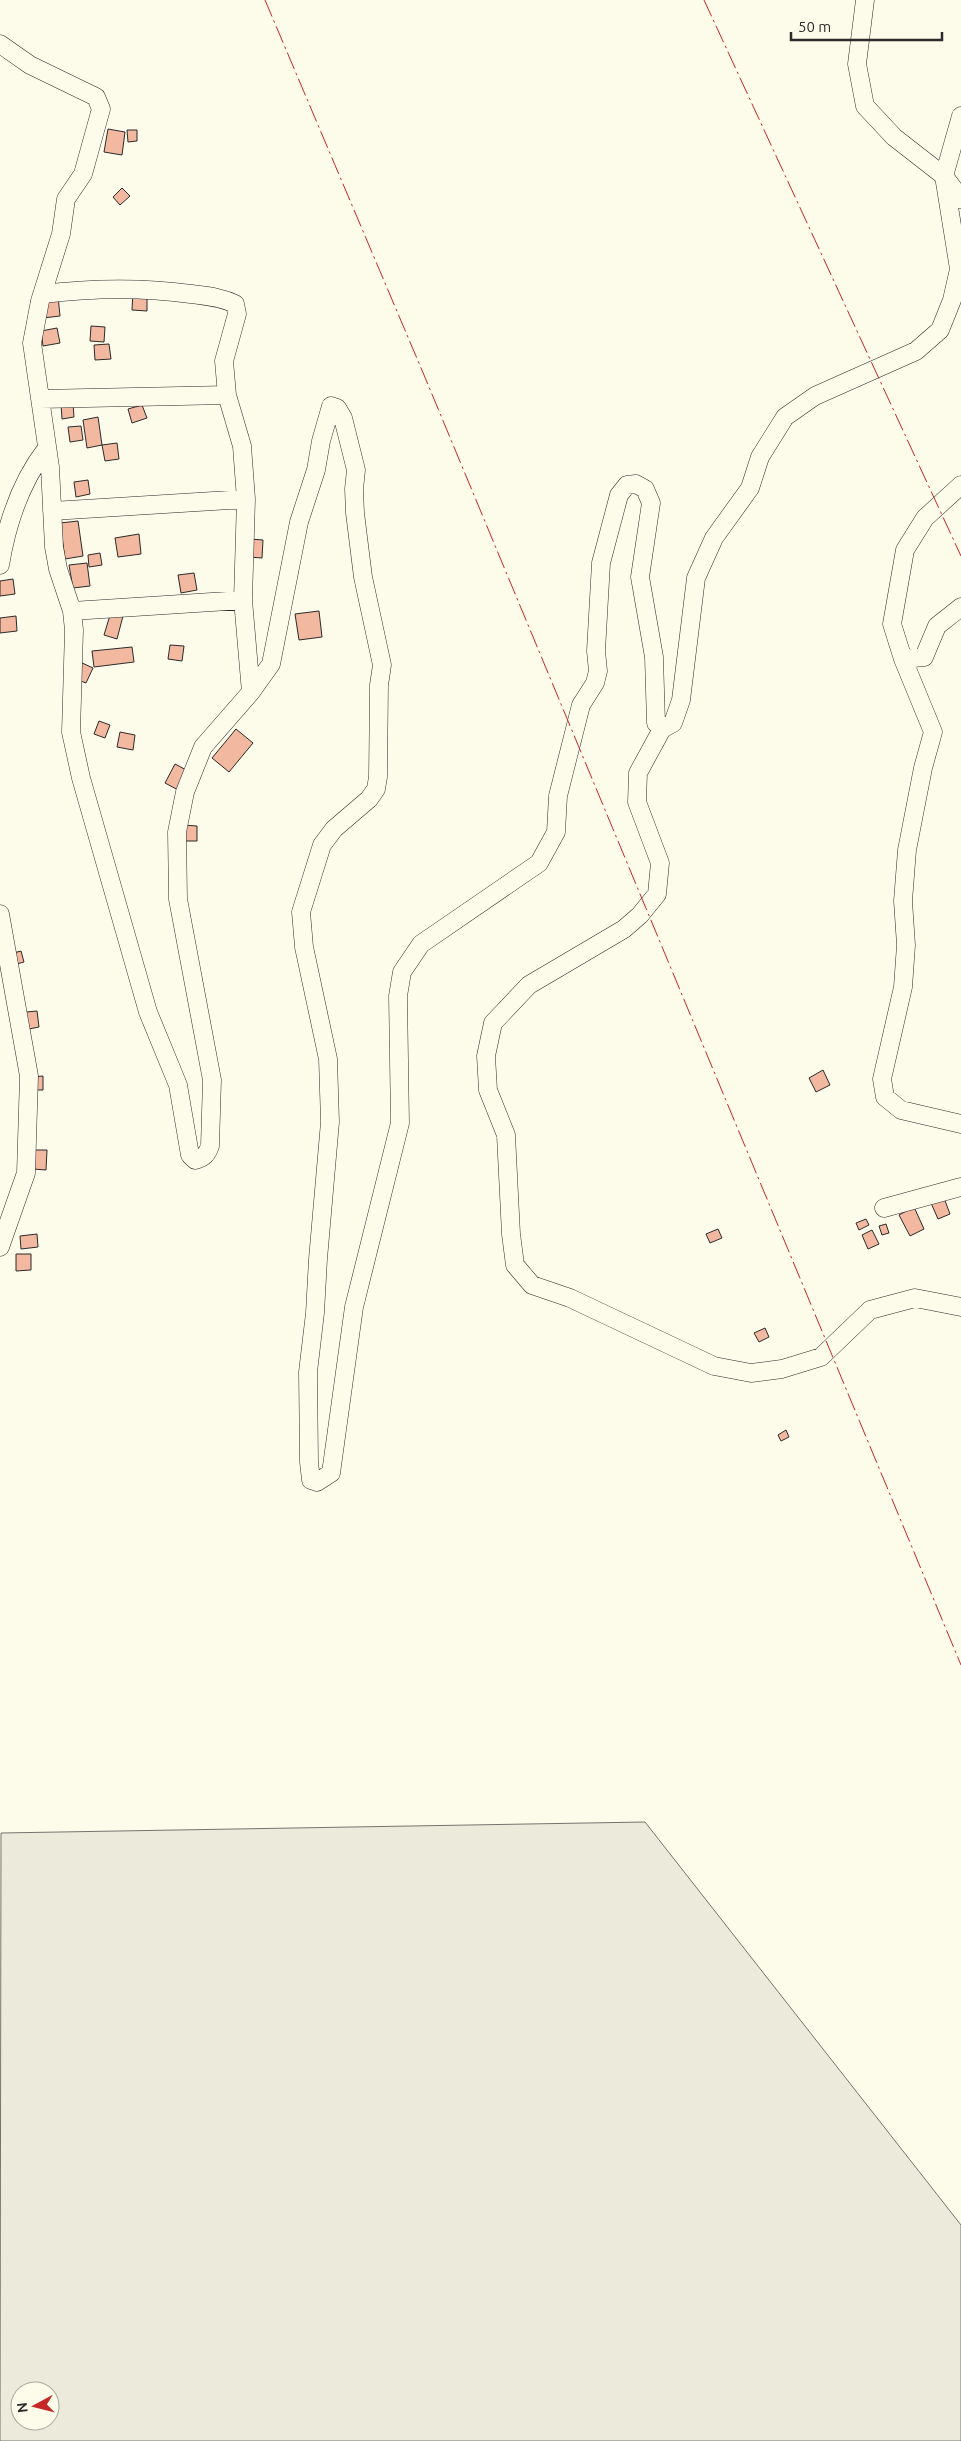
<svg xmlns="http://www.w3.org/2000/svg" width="961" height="2441" font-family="Ubuntu,sans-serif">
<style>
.green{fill:#ecebdb;stroke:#74746e;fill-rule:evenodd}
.building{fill:#f2b8a0;stroke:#2b2b2b}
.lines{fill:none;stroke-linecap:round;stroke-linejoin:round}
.street-casing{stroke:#2b2b2b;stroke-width:19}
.street{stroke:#fdfbea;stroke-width:18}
.power{stroke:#c62828;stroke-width:1;stroke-dasharray:18 4 2.5 4;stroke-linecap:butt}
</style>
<rect width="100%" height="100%" fill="#fdfbea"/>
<!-- green -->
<path class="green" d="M645,1822L961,2225V2441H0L1,1833ZM20,2391H50V2421H20Z"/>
<!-- building -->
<path class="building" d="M108,129L125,132L122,155L104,152Z
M127,130H137V141L128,142Z
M122,188L130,196L120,205L113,197Z
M133,292L147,293V311L132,310Z
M58,296L60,316L43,318L41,298Z
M91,326L105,327L104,342L90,341Z
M57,328L60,343L43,346L41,331Z
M109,344L111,359L95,360L94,345Z
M73,403L74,417L62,419L61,404Z
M142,405L147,418L132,423L128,409Z
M98,417L102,445L87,448L83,420Z
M81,426L83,440L70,442L68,427Z
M117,443L119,459L105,461L102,445Z
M88,480L90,494L76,497L74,482Z
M78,521L83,556L65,559L60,523Z
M139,534L141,554L118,557L115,538Z
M250,539L263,540L262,558L249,557Z
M100,553L102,565L89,567L88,555Z
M87,563L90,586L73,588L69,565Z
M194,573L197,590L181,593L178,575Z
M13,579L15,594L0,596V581Z
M319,611L322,637L299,640L295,614Z
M111,612L123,616L117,639L104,635Z
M16,616L17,631L0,633V618Z
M170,645L184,646L182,661L168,659Z
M132,647L134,662L94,667L92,651Z
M80,662L93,668L86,683L73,678Z
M99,721L110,725L105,738L94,734Z
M236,729L253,743L229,772L212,758Z
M120,732L135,735L133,750L117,747Z
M175,764L192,773L182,792L165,783Z
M183,825L197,826V841H182Z
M21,951L24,962L13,965L10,954Z
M37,1011L39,1027L29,1029L26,1012Z
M823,1070L830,1085L816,1092L809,1078Z
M43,1076V1090H31V1077Z
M33,1150H47L46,1170L33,1169Z
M944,1198L950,1214L938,1219L931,1203Z
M914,1207L924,1229L910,1236L899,1215Z
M866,1219L869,1225L859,1230L856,1223Z
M886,1224L889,1233L882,1235L879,1226Z
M718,1229L722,1238L710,1243L706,1234Z
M872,1230L879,1244L868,1249L862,1235Z
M37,1234L38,1247L21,1249L20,1236Z
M16,1254H31V1270L16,1271Z
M765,1328L769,1337L759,1342L754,1333Z
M786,1430L789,1437L781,1441L778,1435Z"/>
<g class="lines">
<!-- street casing -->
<g class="street-casing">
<path id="street" d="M865,0L857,64L865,106L894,137L944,176L961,199
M0,44L30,65L96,97L101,109L83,174L66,199L61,234L40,301L32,343L50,467L54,547L58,569L72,611L74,630L71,732L81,778L148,1012L178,1085L190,1155L195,1160C204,1158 207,1154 210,1146L212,1080L178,899L177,832L185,792L203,747L251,692L271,664L299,522L316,470L321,441L331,406L337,408L343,418L356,470L354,489L355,513L363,577L382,665L379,685L378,777L376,789L369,799L334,829L322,845L301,912L304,947L328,1059L330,1122L318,1259L315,1313L308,1372L309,1462L311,1480L317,1482L331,1473L354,1307L400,1123L398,996L402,972L421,944L539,863L556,832L558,796L581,705L595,683L598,671L596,651L601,563L619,495L627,485L636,484L645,489L651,503L640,577L654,657L656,723L662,729L673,723L681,700L696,578L714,538L750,488L760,457L785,417L815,396L916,351L940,330L952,300L959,269L944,176L961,116
M42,294C92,288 141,287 191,294C206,296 221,297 235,304L237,314L224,361L227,395L242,446L246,499L243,600L251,692
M40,399L227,395
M961,485L925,518L905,550L892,624L903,659L924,657L937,626L961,607
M52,511L246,499
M0,565C7,523 21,481 47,448
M72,611L243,600
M903,659L933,732L923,768L907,850L903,901L906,945L903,987L882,1079L885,1097L901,1110L961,1124
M662,729L638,773L637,802L660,863L657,894L640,915L624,929L529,985L493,1023L486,1056L488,1090L506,1135L511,1234L515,1265L532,1285L570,1298L714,1366L751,1373L782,1369L821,1357L870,1310L915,1298L961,1307
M0,914L29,1076L26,1173L0,1247
M884,1208L961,1187"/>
</g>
<!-- street -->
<use href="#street" class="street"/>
<!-- power -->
<path class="power" d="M265,0L424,375L961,1665
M704,0L961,556"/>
</g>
<!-- north arrow -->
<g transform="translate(35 2406) rotate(263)"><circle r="24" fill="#fdfbea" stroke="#a9a89e"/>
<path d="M0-4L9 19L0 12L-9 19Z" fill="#c62828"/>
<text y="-8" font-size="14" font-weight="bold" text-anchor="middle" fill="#2b2b2b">N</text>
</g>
<!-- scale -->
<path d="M791 32v8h151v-8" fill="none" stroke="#2b2b2b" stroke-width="2.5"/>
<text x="798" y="32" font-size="15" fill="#2b2b2b" stroke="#fdfbea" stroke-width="4" paint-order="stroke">50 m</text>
</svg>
